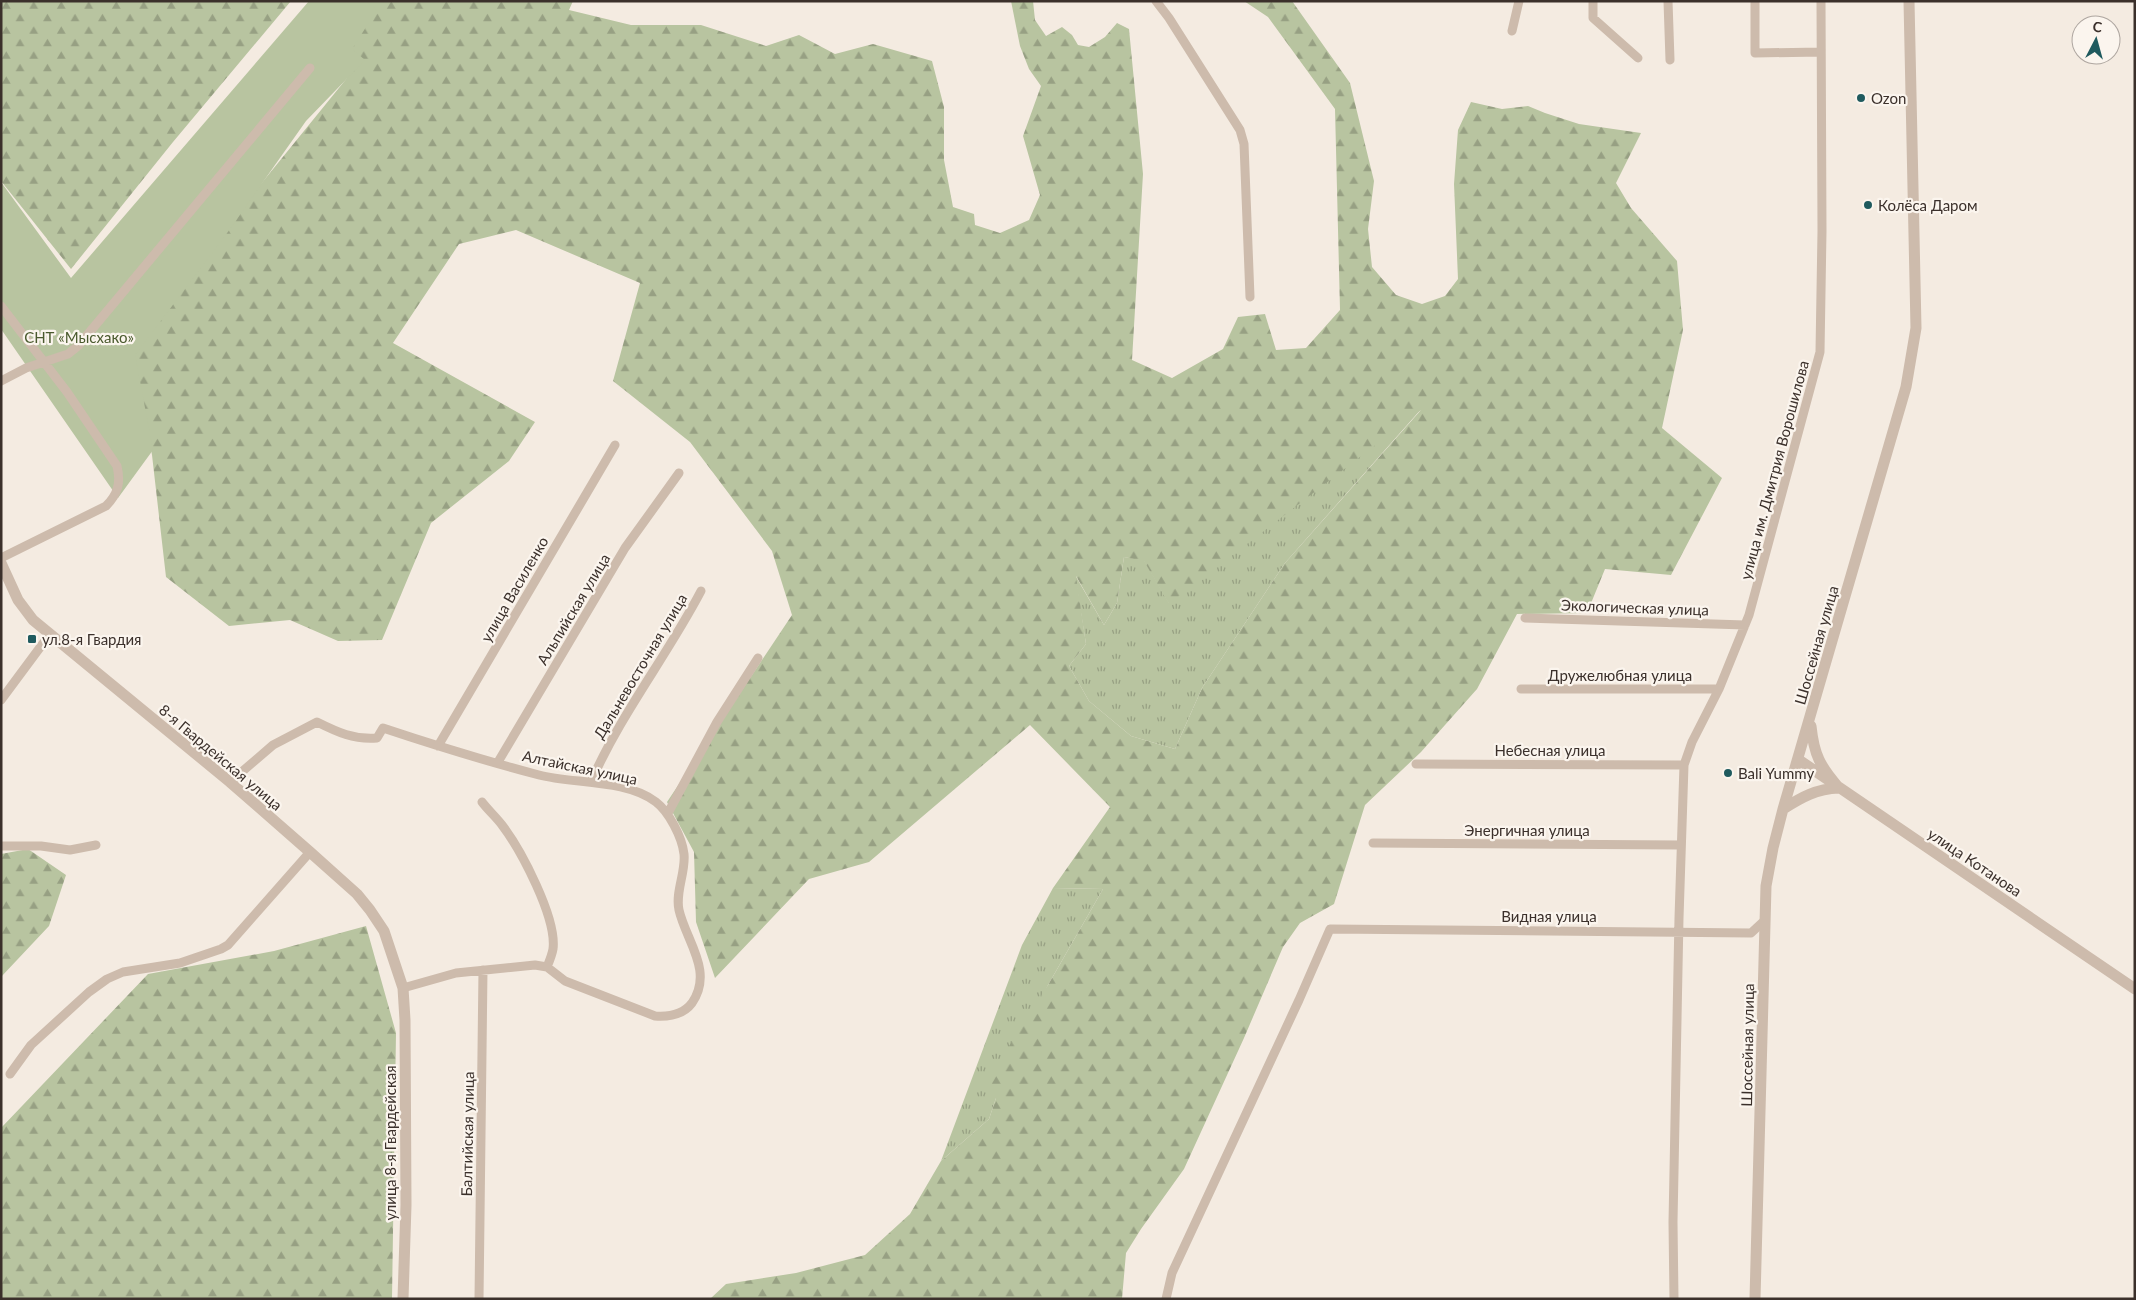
<svg xmlns="http://www.w3.org/2000/svg" width="2136" height="1300" font-family="Lato,sans-serif">
<style>
.grass{fill:url(#grass-tufts)}
.forest{fill:url(#forest-firs);fill-rule:evenodd}
.garden{fill:#b8c4a0}
.lines{fill:none;stroke-linecap:round;stroke-linejoin:round}
.minor{stroke:#cdbbac;stroke-width:9}
.tertiary{stroke:#cdbbac;stroke-width:11}
.poi-dot{fill:#1f5a5e;stroke:#fbf5ee;stroke-width:2}
.labels{text-anchor:middle;dominant-baseline:central;stroke-width:4.5;stroke-linejoin:round;paint-order:stroke}
.poi-label{font-size:15px;fill:#3b302b;stroke:#fbf5ee;text-anchor:start}
.park-label{font-size:15px;fill:#4a5a2e;stroke:#fbf5ee}
.street-label{font-size:15px;fill:#3b302b;stroke:#fbf5ee}
</style>
<defs>
<pattern id="grass-tufts" width="24" height="20" patternUnits="userSpaceOnUse" patternTransform="scale(1.25)"><rect width="24" height="20" fill="#b8c4a0"/><path d="M3 7l-1-3M5 7V3M7 7l1-3M15 17l-1-3M17 17v-4M19 17l1-3" fill="none" stroke="#97a083"/></pattern>
<pattern id="forest-firs" width="22" height="20" patternUnits="userSpaceOnUse" patternTransform="scale(1.25)"><rect width="22" height="20" fill="#b8c4a0"/><path d="M5 1l3.5 6h-7zM16 11l3.5 6h-7z" fill="#97a083"/></pattern>
</defs>
<rect width="100%" height="100%" fill="#f4ebe1"/>
<!-- grass -->
<path class="grass" d="M1423,407L1285,563L1202,688L1175,749L1131,736L1089,701L1069,666L1086,644L1075,575L1104,625L1117,603L1124,557L1144,560L1169,603Z
M1053,888L1103,889L1048,985L996,1098L989,1119L941,1161L1022,945Z"/>
<!-- forest -->
<path class="forest" d="M1,1H291L173,142L71,269L1,181Z
M353,1H573L569,10L631,25H701L766,46L799,35L835,54L873,44L932,61L944,107V160L953,207L974,214L975,225L1000,233L1029,220L1040,195L1023,136L1041,86L1029,69L1020,46L1011,1H1033L1035,20L1046,36L1062,27L1072,35L1078,45L1089,47L1105,37L1117,23L1129,29L1143,174L1132,360L1172,378L1223,349L1238,317L1265,314L1276,350L1306,348L1340,310L1335,109L1268,17L1244,1H1292L1350,83L1374,181L1368,229L1372,267L1396,295L1422,304L1445,296L1458,279L1454,184L1458,130L1471,102L1502,109L1528,106L1545,113L1579,124L1641,133L1616,183L1631,208L1677,261L1683,330L1662,428L1722,478L1671,575L1605,569L1587,613L1517,614L1477,689L1421,752L1365,805L1334,904L1300,923L1283,947L1244,1038L1184,1169L1141,1229L1126,1253L1122,1299H710L726,1284L796,1273L865,1255L910,1214L941,1161L989,1119L996,1098L988,1079L1048,985L1103,889L1053,888L1110,807L1030,725L869,862L809,879L715,978L696,922L694,852L667,802L792,615L772,551L690,442L613,381L640,283L516,230L459,244L393,343L535,422L509,461L431,523L382,640L338,641L290,620L229,626L166,577L152,455L134,354L243,206L347,78ZM1421,410L1285,563L1202,688L1175,749L1131,736L1089,701L1069,666L1086,644L1076,576L1104,625L1117,603L1124,557L1144,561L1169,604Z
M28,849L66,875L49,926L1,977V854Z
M366,926L396,1033L392,1299H1V1128L148,974L274,951Z"/>
<!-- garden -->
<path class="garden" d="M309,1H366L377,10L352,49L365,60L306,121L225,236L135,355L153,450L118,498L1,329V182L71,278Z"/>
<g class="lines">
<!-- minor -->
<path class="minor" d="M1156,1L1169,18L1240,130L1244,144L1250,297
M1593,1V18L1638,58
M1668,1L1670,60
M1755,1V53L1821,52
M1512,31L1519,1
M1,306L67,392L117,466C121,483 118,494 106,506L1,558
M1,381L26,368L68,354L78,346L310,68
M1525,618L1745,625
M1521,689H1719
M1,700L50,634
M438,746L615,445
M498,762L625,548L679,473
M1416,764L1684,765
M230,782L273,745L317,722C337,732 354,740 377,738L383,728C434,745 486,761 539,775C573,784 626,779 656,802C669,812 682,837 684,854C686,872 675,892 679,910C686,941 714,971 692,1003C683,1015 669,1017 655,1016L565,981L547,967L535,965L456,973L403,988
M591,782C620,715 667,656 701,591
M482,802C488,810 496,817 502,825C521,850 557,918 553,949C552,955 549,962 547,967
M668,813L717,722L758,658
M1373,843L1681,845
M1,846H41L70,850L96,845
M10,1074L31,1045L89,992L107,979L123,972L180,963L221,949L228,945L310,852
M479,1299L483,970
M1166,1299L1172,1273L1299,1000L1330,929L1751,933L1764,921
M1674,1299L1673,1222L1679,918L1684,765L1692,742L1719,689L1749,615L1820,352L1822,231L1821,1"/>
<!-- tertiary -->
<path class="tertiary" d="M1,563L18,600L33,620L230,782L310,852L357,894L370,910L384,931L403,988L405,1020L406,1205L403,1299
M1799,760L2135,989
M1783,809C1802,797 1816,789 1839,788C1820,766 1814,755 1811,726
M1755,1299L1766,886L1773,848L1783,809L1906,387L1916,328L1909,1"/>
</g>
<!-- markers -->
<g class="poi-dot">
<circle cx="1861" cy="98" r="5"/>
<circle cx="1868" cy="205" r="5"/>
<rect x="27" y="634" width="10" height="10" rx="2.5"/>
<circle cx="1728" cy="773" r="5"/>
</g>
<g class="labels">
<!-- poi labels -->
<g class="poi-label">
<text x="1871" y="98">Ozon</text>
<text x="1878" y="205">Колёса Даром</text>
<text x="42" y="639">ул.8-я Гвардия</text>
<text x="1738" y="773">Bali Yummy</text>
</g>
<!-- park labels -->
<g class="park-label">
<text x="79" y="337">СНТ «Мысхако»</text>
</g>
<!-- street labels -->
<g class="street-label">
<text transform="translate(1774 470) rotate(-75)">улица им. Дмитрия Ворошилова</text>
<text transform="translate(514 589) rotate(-60)">улица Василенко</text>
<text transform="translate(1635 607) rotate(2)">Экологическая улица</text>
<text transform="translate(573 609) rotate(-59)">Альпийская улица</text>
<text transform="translate(1816 645) rotate(-74)">Шоссейная улица</text>
<text transform="translate(640 666) rotate(-59)">Дальневосточная улица</text>
<text x="1620" y="675">Дружелюбная улица</text>
<text x="1550" y="750">Небесная улица</text>
<text transform="translate(221 757) rotate(40)">8-я Гвардейская улица</text>
<text transform="translate(580 767) rotate(12)">Алтайская улица</text>
<text x="1527" y="830">Энергичная улица</text>
<text transform="translate(1975 862) rotate(34)">улица Котанова</text>
<text x="1549" y="916">Видная улица</text>
<text transform="translate(1747 1045) rotate(-89)">Шоссейная улица</text>
<text transform="translate(467 1134) rotate(-89)">Балтийская улица</text>
<text transform="translate(390 1143) rotate(-90)">улица 8-я Гвардейская</text>
</g>
</g>
<!-- border -->
<rect width="2136" height="1300" fill="none" stroke="#3b302b" stroke-width="5"/>
<!-- north arrow -->
<g transform="translate(2096 40) rotate(6)"><circle r="24" fill="#fbf5ee" stroke="#aea6a0"/>
<path d="M0-4L9 19L0 12L-9 19Z" fill="#1f5a5e"/>
<text y="-8" font-size="14" font-weight="bold" text-anchor="middle" fill="#3b302b">С</text>
</g>
</svg>
